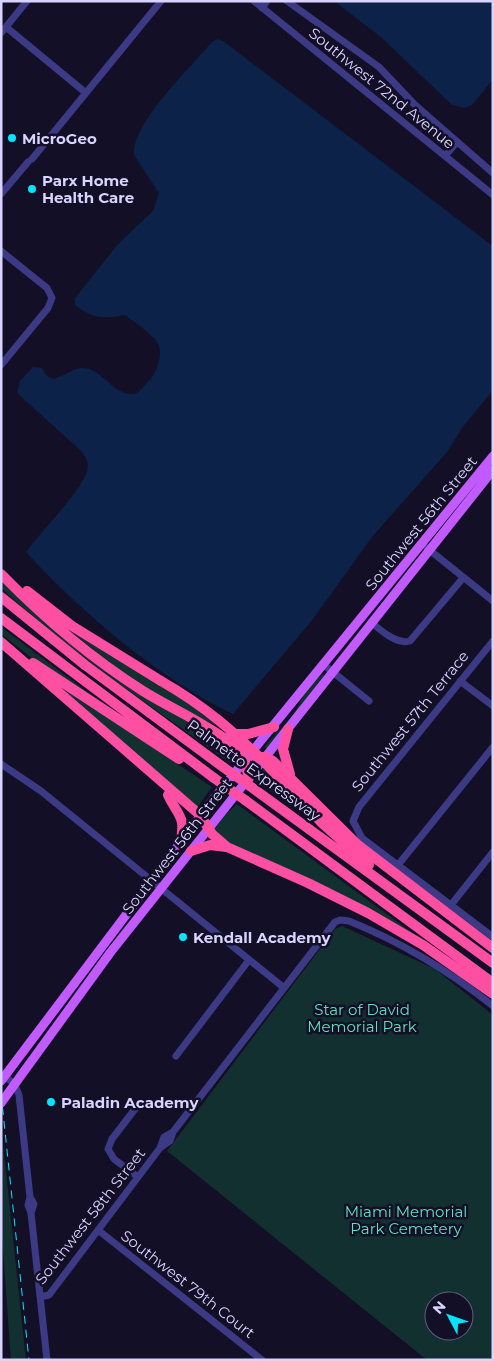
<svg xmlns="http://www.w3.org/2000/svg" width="494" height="1361" font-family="Montserrat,sans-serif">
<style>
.green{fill:#12302f;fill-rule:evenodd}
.water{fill:#0c2248}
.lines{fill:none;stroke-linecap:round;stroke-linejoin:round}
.minor{stroke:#3d3a85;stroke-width:7}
.major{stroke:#c25bff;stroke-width:9}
.highway{stroke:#ff4fa3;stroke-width:10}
.rail{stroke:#00e5ff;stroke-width:1;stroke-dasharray:8 6;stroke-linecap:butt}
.highway-bridge{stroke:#ff4fa3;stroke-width:10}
.poi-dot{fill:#00e5ff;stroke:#130f26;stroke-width:2}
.labels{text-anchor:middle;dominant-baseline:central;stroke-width:5;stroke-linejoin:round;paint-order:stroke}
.street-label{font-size:15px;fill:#d9d4ff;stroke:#130f26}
.poi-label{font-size:15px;font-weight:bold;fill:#d9d4ff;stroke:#130f26;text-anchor:start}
.park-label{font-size:15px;fill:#5fe0c0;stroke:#130f26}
</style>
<rect width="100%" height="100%" fill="#130f26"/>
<!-- green -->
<path class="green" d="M1,581L41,618L224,742L238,755L230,763C153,707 71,653 1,588Z
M62,624L193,704L220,727C163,702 110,665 62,624Z
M1,627L114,712L37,662L1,634Z
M324,674V675L268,750L264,747C273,736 285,726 293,714C303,701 307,680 324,674Z
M56,683L212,787L197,808L80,708Z
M264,768L315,820L255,781Z
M237,804L429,945L222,839L214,830L222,818Z
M342,926L435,969L493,1015V1360H427L167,1151L335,929ZM434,1301H464V1331H434Z
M1,1125L26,1360H11L1,1223Z"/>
<!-- water -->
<path class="water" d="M334,1H493V79L472,105L465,108L452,105L382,38Z
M218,39L223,41L493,246V390L462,428L447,452L372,537L313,619L233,714C158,678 82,613 26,552C40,532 82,491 87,471C89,462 86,456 80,450L17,393L20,381L33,367L42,368L46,375L53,379C63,377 71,369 81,368C102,367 112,394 131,394C138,395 142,387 146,384C157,374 166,351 155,339C146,330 135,322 125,315C103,319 93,319 75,305V298L118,244L153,211L159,193L134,155C132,123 190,68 212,42Z"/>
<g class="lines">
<!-- minor -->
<path class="minor" d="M254,1L493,195
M287,1L379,67L415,105L493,173
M262,8L267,1
M6,27L86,93
M1,33L27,1
M445,156L457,142
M32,159L161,1
M1,194L28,162
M1,251L47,288L52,298L48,308L1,365
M427,548L493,601
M371,622C380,630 397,645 410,641L463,578
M493,641L359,807L353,821L362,838L493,937
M324,665L369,701
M460,681L493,706
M1,764L41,791L283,987
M398,865L493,747
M451,905L493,852
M176,1056L249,960
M5,1076L15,1085L19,1095L30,1197L28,1205L31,1213
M135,1109L112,1139L108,1149L114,1159L138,1177
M160,1148L164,1137L173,1132
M30,1197L34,1204L31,1213L47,1360
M98,1230L262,1360
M40,1297L49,1295L160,1148L170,1141L173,1132L335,922L340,920L349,921C401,942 449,971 493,1006"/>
<!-- major -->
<path class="major" d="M1,1081L211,802L493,456
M1,1103L110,953L493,470"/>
<!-- highway -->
<path class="highway" d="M1,574C44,618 91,658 143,691C172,709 205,723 232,744L242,753L249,778
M27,591L72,626L161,681
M1,597L85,665L223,767
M1,618L214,778
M1,642L200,815L212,834L227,847L308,883L368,913L423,945L493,994
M33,663L179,759
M288,729L283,749L290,774
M231,734H248L274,727
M254,757H266L273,761L358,845L493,948
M271,769L322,823L369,865
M254,789L493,963
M168,795C177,815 187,816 180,843
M245,800L493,983
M191,851L210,845L226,847"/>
<!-- rail -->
<path class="rail" d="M1,1093L29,1360"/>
<!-- highway-bridge -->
<path class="highway-bridge" d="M161,681C205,706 236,733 271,769
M223,767L254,789
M214,778L245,800"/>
</g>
<!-- markers -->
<g class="poi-dot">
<circle cx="12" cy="138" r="5"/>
<circle cx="32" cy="189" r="5"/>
<circle cx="183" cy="937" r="5"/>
<circle cx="51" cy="1102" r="5"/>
</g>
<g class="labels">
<!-- street labels -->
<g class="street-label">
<text transform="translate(382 88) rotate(39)">Southwest 72nd Avenue</text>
<text transform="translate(421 523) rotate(-51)">Southwest 56th Street</text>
<text transform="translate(410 721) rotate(-51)">Southwest 57th Terrace</text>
<text transform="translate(254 770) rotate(36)">Palmetto Expressway</text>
<text transform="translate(177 846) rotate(-52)">Southwest 56th Street</text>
<text transform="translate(90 1216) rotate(-52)">Southwest 58th Street</text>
<text transform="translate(188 1284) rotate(38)">Southwest 79th Court</text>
</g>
<!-- poi labels -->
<g class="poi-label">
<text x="22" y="138">MicroGeo</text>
<text x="42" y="180">Parx Home<tspan x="42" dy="17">Health Care</tspan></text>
<text x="193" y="937">Kendall Academy</text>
<text x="61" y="1102">Paladin Academy</text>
</g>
<!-- park labels -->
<g class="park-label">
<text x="362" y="1009">Star of David<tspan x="362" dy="17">Memorial Park</tspan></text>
<text x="406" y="1211">Miami Memorial<tspan x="406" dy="17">Park Cemetery</tspan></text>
</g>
</g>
<!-- border -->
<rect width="494" height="1361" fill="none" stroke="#d9d4ff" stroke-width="5"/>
<!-- north arrow -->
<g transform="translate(449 1316) rotate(311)"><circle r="24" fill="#130f26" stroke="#625e7d"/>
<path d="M0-4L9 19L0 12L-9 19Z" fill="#00e5ff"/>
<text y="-8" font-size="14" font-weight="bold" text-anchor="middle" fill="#d9d4ff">N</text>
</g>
</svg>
